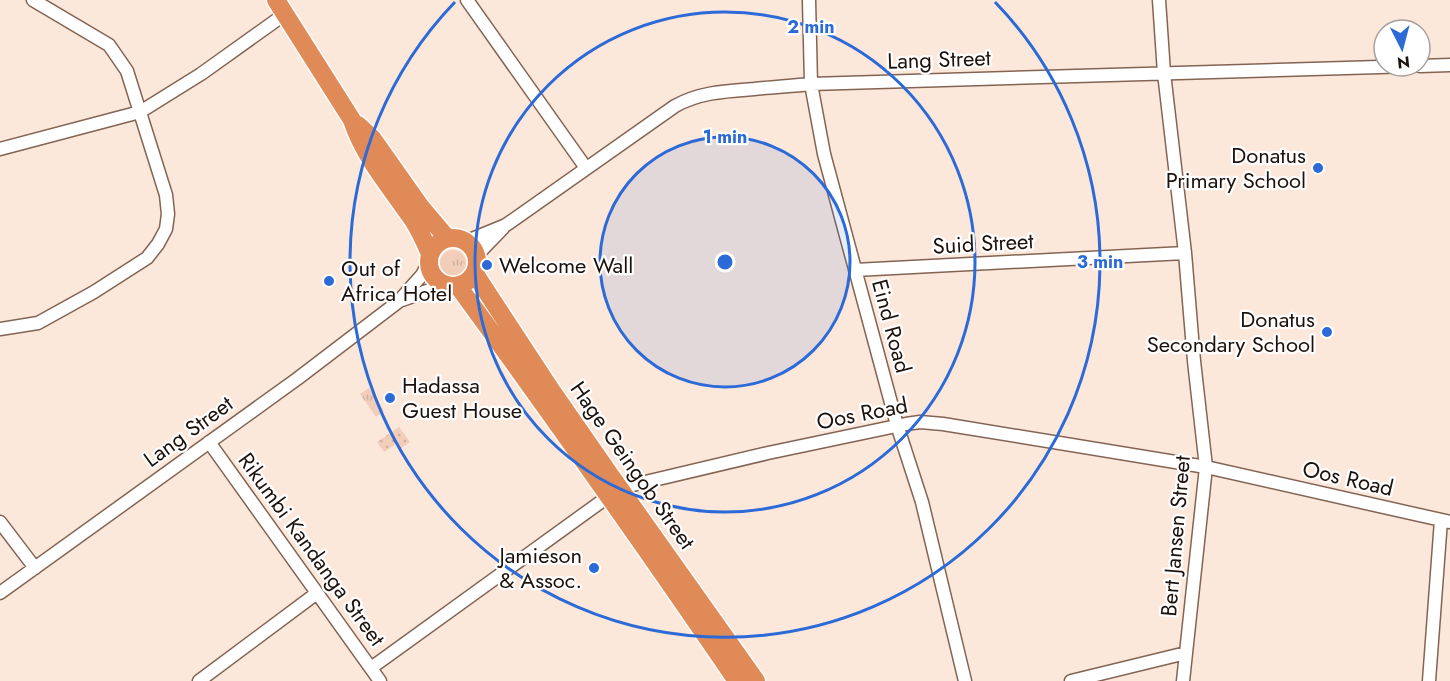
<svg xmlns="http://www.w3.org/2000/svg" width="1450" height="681" font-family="Jost,sans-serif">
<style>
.grass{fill:url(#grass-tufts)}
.park{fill:url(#park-dots)}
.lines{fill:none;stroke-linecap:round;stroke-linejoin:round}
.minor-casing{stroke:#836453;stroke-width:15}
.highway-casing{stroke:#fff;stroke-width:21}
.minor{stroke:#fff;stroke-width:12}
.highway{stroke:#e08b57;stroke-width:18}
.ring{fill:none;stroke:#2b6ad7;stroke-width:3}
.poi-dot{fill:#2b6ad7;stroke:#fff;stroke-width:2}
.labels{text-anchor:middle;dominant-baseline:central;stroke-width:4.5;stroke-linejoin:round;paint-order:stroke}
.street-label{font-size:22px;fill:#1d110b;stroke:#fff}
.poi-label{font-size:22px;fill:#1d110b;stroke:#fff;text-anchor:end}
.centre{fill:#2b6ad7;stroke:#fff;stroke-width:3}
.ring-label{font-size:18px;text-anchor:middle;font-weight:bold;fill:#2b6ad7;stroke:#fff;stroke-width:4.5;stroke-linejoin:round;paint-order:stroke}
</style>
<defs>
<pattern id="grass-tufts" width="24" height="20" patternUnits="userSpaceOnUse" patternTransform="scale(1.5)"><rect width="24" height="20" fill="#f2ceba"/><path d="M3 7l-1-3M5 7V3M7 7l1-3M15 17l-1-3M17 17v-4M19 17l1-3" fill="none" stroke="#cfb09f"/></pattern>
<pattern id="park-dots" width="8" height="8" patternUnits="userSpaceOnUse" patternTransform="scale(1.5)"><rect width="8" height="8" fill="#f2ceba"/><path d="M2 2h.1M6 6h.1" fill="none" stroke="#cfb09f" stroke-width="1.8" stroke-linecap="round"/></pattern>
</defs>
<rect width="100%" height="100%" fill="#fce7db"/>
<!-- grass -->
<path class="grass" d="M440 263a13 13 0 1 1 26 0a13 13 0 1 1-26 0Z
M369,388L384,411L376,417L360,394Z"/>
<!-- park -->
<path class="park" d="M399,427L410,442L400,449L396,444L384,452L377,442Z"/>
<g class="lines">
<!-- minor casing -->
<g class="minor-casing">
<path id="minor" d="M467,0L586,168
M809,0L811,84L824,154L897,425L922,502L965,681
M1159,0L1164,73L1185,253L1194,361L1206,467L1183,681
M1420,66L1450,65
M0,149L140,112L201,74L285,14
M467,241L506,225L675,106C700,92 727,91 754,89C773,87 792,86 811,84L1413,66
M477,255L503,228
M855,270L1185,253
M402,300L444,285
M0,329L38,323L94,292L147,258L158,244L166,229L168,214L166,195L127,71L109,45L33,0
M209,442L380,681
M0,522L35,568
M0,593L297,379L398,302L422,275L429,262
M371,668L620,488L768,453L906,424L920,422L943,424L1206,467L1450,522
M199,681L317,593
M1071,681L1186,653
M1429,681L1441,520"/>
</g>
<!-- highway casing -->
<g class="highway-casing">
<path id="highway" d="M276,0L352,120C364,157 391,188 413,220C420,231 425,242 430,254
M358,125L372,138L420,206L447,238
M429 262a24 24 0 1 1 48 0a24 24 0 1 1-48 0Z
M475,274L551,390L610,475L756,681
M458,286C553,416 646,548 737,681"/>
</g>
<!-- minor -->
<use href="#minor" class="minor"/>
<!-- highway -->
<use href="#highway" class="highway"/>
</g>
<!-- distance rings -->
<circle cx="725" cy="262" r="125" fill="#2b6ad7" fill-opacity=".12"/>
<g class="ring">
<circle cx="725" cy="262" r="125"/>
<circle cx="725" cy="262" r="250"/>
<path d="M995 2A375 375 0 1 1 455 2"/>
</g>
<!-- markers -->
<g class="poi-dot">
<circle cx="1318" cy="168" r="6"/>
<circle cx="487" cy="265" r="6"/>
<circle cx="329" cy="281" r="6"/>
<circle cx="1327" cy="332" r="6"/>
<circle cx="390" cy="398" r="6"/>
<circle cx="594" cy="568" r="6"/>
</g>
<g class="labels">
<!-- street labels -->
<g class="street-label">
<text transform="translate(939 59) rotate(-2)">Lang Street</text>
<text transform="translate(983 243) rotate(-3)">Suid Street</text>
<text transform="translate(892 326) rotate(75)">Eind Road</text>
<text transform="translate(862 413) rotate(-11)">Oos Road</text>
<text transform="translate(188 431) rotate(-36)">Lang Street</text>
<text transform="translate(633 465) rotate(55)">Hage Geingob Street</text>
<text transform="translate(1348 478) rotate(13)">Oos Road</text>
<text transform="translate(1175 536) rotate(-85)">Bert Jansen Street</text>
<text transform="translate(312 549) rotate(54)">Rikumbi Kandanga Street</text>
</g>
<!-- poi labels -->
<g class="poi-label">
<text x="1306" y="155">Donatus<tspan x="1306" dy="25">Primary School</tspan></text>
<text x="499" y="265" text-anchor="start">Welcome Wall</text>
<text x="341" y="268" text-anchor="start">Out of<tspan x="341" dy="25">Africa Hotel</tspan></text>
<text x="1315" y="319">Donatus<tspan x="1315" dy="25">Secondary School</tspan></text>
<text x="402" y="385" text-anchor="start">Hadassa<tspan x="402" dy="25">Guest House</tspan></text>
<text x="582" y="555">Jamieson<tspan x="582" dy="25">&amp; Assoc.</tspan></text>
</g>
</g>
<circle cx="725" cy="262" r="9" class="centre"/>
<g class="ring-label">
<text x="811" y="33">2 min</text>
<text x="725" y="143">1 min</text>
<text x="1100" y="268">3 min</text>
</g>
<!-- north arrow -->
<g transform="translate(1402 48) rotate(174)"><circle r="28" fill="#ffffff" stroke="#a5a09d" stroke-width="1.5"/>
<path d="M0-4.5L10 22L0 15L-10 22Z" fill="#2b6ad7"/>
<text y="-9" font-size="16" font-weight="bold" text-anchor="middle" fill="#1d110b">N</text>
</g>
</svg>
